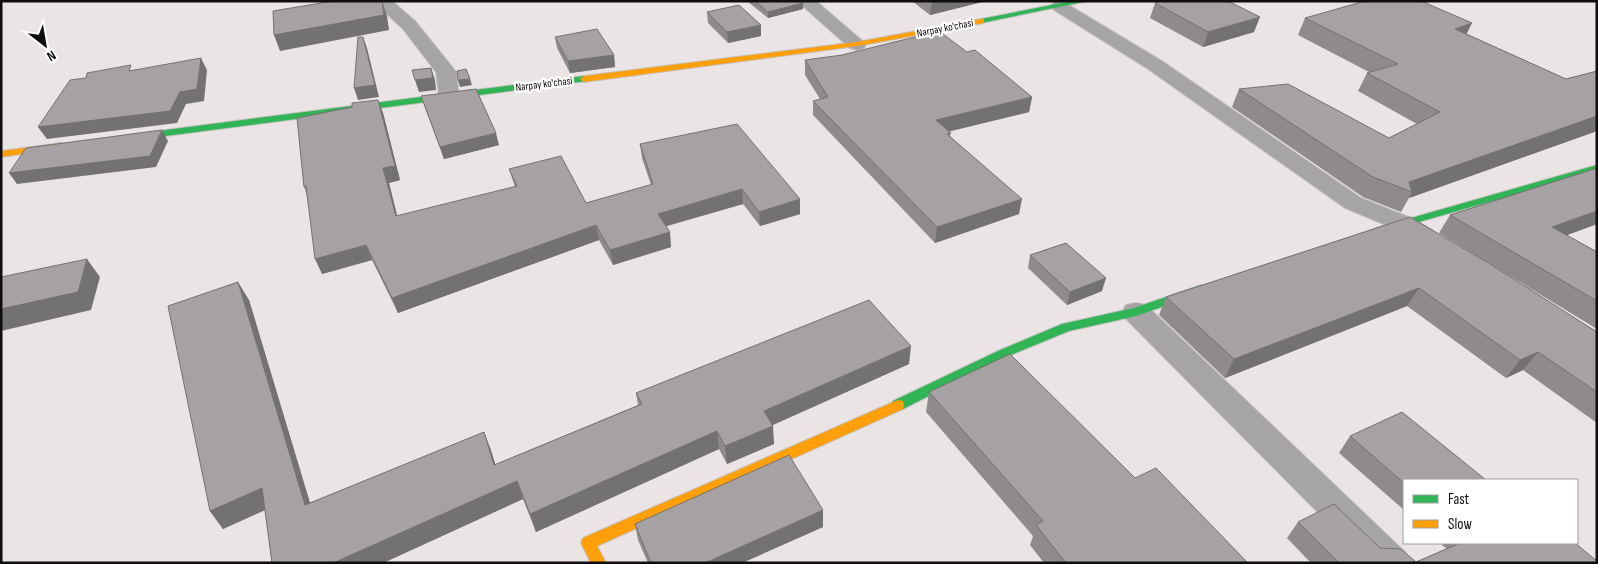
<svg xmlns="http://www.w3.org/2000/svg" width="1598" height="564" font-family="'Sofia Sans Condensed',sans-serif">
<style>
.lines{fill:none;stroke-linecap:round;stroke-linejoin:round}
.street-casing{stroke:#c6c2c3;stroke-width:2}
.fast-casing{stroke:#c6c2c3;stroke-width:2}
.slow-casing{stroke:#c6c2c3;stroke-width:2}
.street{fill:#a7a4a5;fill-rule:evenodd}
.fast{fill:#30b455;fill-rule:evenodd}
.slow{fill:#ff9f0a;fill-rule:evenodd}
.wall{fill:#8f8a8b}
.shaded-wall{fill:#747171}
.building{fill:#a6a1a2;stroke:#747171}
.labels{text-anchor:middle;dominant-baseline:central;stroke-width:4.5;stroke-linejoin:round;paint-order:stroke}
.far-street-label{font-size:11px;fill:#100d0e;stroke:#fff}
</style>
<rect width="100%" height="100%" fill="#eae4e5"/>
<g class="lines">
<!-- street casing -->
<g class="street-casing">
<path id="street" d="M373,1H392L415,21L453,68L456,72L459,96L456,100L449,102L442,100L439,96L436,72L403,29Z
M797,1H816L866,44L864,48L857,50L850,48Z
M1062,1L1162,61L1361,198L1411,218L1432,230L1435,236L1432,242L1423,244L1414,242L1393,228L1345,208L1148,69L1054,10L1051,6L1054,2Z
M1136,303L1146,305L1405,552L1410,563H1368L1126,319L1122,312L1126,305Z"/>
</g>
<!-- fast casing -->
<g class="fast-casing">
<path id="fast" d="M1072,1H1088L981,23L977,21L981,19Z
M584,76L587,77V81L127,141L122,138L127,135Z
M1597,165V171L1384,232L1380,233L1375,230L1376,228Z
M1201,285L1205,286L1207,289L1205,292L1136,316L1069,331L1006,357L903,409L898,410L893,409L892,405L893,401L998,351L1062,324L1134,308Z"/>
</g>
<!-- slow casing -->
<g class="slow-casing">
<path id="slow" d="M981,19H984V23L857,46L584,82L580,79L584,76L857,42Z
M62,143L67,146L65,148L1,157V151Z
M898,400L903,401L904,405L903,409L597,546L606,563H591L581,543L583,538Z"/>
</g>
<!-- street -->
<use href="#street" class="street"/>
<!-- fast -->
<use href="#fast" class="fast"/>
<!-- slow -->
<use href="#slow" class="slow"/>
</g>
<!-- wall -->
<path class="wall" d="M747,1H801L803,3V9L768,18Z
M912,1H986L930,15Z
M1155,3L1254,32L1203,47L1150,18Z
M707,12L761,36L728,43L708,23Z
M1305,18L1467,34L1566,79L1597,71V131L1409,198L1401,212L1363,197L1232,107L1239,89L1389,138L1417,124L1358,91L1367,73L1369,72L1298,35Z
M555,37L614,55L615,67L570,73L557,48Z
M967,52L1032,97L1029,112L949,131L951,133L950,136L1019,214L935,243L813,115V101L820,99L805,75V60Z
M421,96L499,145L444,159Z
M378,100L383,113L400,180L389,183L397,216L515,187L509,169L586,203L651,185L642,158L640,144L800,214L760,226L743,204L666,226L671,247L613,265L599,240L398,313L372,260L322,274L306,192L304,187L352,107Z
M1597,168V224L1567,235L1597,252V329L1439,233L1450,215Z
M1410,217L1597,332V423L1523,370L1506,378L1407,306L1225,378L1159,315L1166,297Z
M1030,255L1102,291L1067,305L1028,268Z
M249,300L310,503L484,432L495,465L638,405L636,393L909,364L772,425L774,444L727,464L719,449L536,532L523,499L383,563H272L265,510L223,529L210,511Z
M929,392L1135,478L1248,563H1044L1030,545L1033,536L926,412Z
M1350,436L1404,480V510L1339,453Z
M1298,522L1380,548L1416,562L1447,549L1440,543H1575L1597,563H1311L1287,538Z
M635,524L823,527L742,563H648L638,540Z"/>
<!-- shaded-wall -->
<path class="shaded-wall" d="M382,1L387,16L389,30L280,51L274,35Z
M932,1H986L930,15Z
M803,3V9L768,18V12Z
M1260,17L1254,32L1203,47L1208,32Z
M1472,23L1463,41L1455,29Z
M761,25V36L728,43L727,32Z
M363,37L367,48L379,97L358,100L354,88Z
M614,55L615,67L570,73L568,61Z
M201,58L207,70L204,101L186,104L177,123L47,139L38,127L180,92Z
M431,68L435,80L436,90L419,92L415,80Z
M470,79L472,85L460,87L458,80Z
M1032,97L1029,112L935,135L936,120Z
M378,100L383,113L400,180L389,183L401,231L396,216L383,168Z
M1597,116V131L1409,198L1412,192L1409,182Z
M162,130L168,141L156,167L17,184L9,173Z
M496,133L499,145L444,159L440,147Z
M742,189L743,204L660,228L658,214Z
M800,199V214L760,226L759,212Z
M1022,199L1019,214L935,243L937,227Z
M1597,211V224L1540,245L1552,227Z
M596,225L599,240L398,313L392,298Z
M670,232L671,247L613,265L610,250Z
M366,245L372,260L322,274L315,259Z
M87,259L100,277L91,310L1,331V309Z
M1106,278L1102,291L1067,305L1070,292Z
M238,282L249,300L316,523L305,505Z
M1419,288L1407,306L1225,378L1234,359Z
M911,346L909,364L764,429V411Z
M1538,352L1523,370L1506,378L1520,360Z
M773,426L774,444L727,464L725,446Z
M717,431L719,449L536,532L530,514Z
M484,432L491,450L501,483L494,465Z
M517,481L523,499L383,563H333Z
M262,488L274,506L223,529L210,511Z
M823,510V527L742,563H705Z"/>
<!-- building -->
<path class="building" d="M333,1H382L384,15L274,35L273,11Z
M755,1H801L803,3L768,12Z
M1160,1H1228L1260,17L1208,32L1155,3Z
M1365,1H1421L1472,23L1455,29L1566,79L1597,71V116L1409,182L1412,192L1373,177L1239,89L1288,84L1389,138L1440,112L1367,73L1398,64L1305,18Z
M739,5L761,25L727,32L707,12Z
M597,29L614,55L568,61L555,37Z
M939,31L967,52L975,50L1032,97L936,120L951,133L947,134L1022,199L937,227L813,101L828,97L805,60L842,55Z
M358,37H363L375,85L354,88Z
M201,58L197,89L180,92L170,111L38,127L70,80L86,78L87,73L131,65L129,71Z
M431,68L433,78L415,80L412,70Z
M466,69L470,79L458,80L457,71Z
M476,89L496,133L440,147L421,96Z
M378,100L395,166L383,168L396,216L517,186L509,169L561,156L586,203L653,184L640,144L737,124L800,199L759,212L742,189L658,214L670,232L610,250L596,225L392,298L366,245L315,259L306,186L304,187L297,118L352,107V103Z
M162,130L150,156L9,173L26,148Z
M1597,168V211L1552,227L1597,252V301L1450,215Z
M1410,217L1490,264L1597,332V392L1538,352L1520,360L1419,288L1234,359L1166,297Z
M1066,243L1106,278L1070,292L1030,255Z
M87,259L78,292L1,309V277Z
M238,282L305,505L484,432L494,465L642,404L636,393L869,300L911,346L764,411L773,426L725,446L717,431L530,514L517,481L333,563H272L262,488L210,511L168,306Z
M1010,354L1135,478L1156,468L1248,563H1066L1036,525L1043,521L929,392Z
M1402,412L1486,480H1404V483L1350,436Z
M789,455L823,510L705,563H651L635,524Z
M1334,504L1380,548L1401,549L1416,562L1460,543H1575L1597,561V563H1339L1298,522Z"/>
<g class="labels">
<!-- far-street labels -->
<g class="far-street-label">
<text transform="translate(945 28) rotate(-11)">Narpay ko'chasi</text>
<text transform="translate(544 84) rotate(-7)">Narpay ko'chasi</text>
</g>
</g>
<!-- border -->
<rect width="1598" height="564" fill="none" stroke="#100d0e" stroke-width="5"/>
<!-- legend -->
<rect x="1403" y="479" width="175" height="65" fill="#ffffff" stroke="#9f9e9f"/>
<rect x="1413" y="495" width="25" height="8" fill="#30b455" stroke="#9f9e9f"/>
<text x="1448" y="504" font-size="15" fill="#100d0e">Fast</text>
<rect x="1413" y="520" width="25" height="8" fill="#ff9f0a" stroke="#9f9e9f"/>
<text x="1448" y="529" font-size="15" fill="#100d0e">Slow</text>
<!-- north arrow -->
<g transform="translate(45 45) rotate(149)" stroke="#ffffff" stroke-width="4" paint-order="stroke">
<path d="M0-4L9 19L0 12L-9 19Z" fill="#100d0e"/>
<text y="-8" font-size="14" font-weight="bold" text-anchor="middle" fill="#100d0e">N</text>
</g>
</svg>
